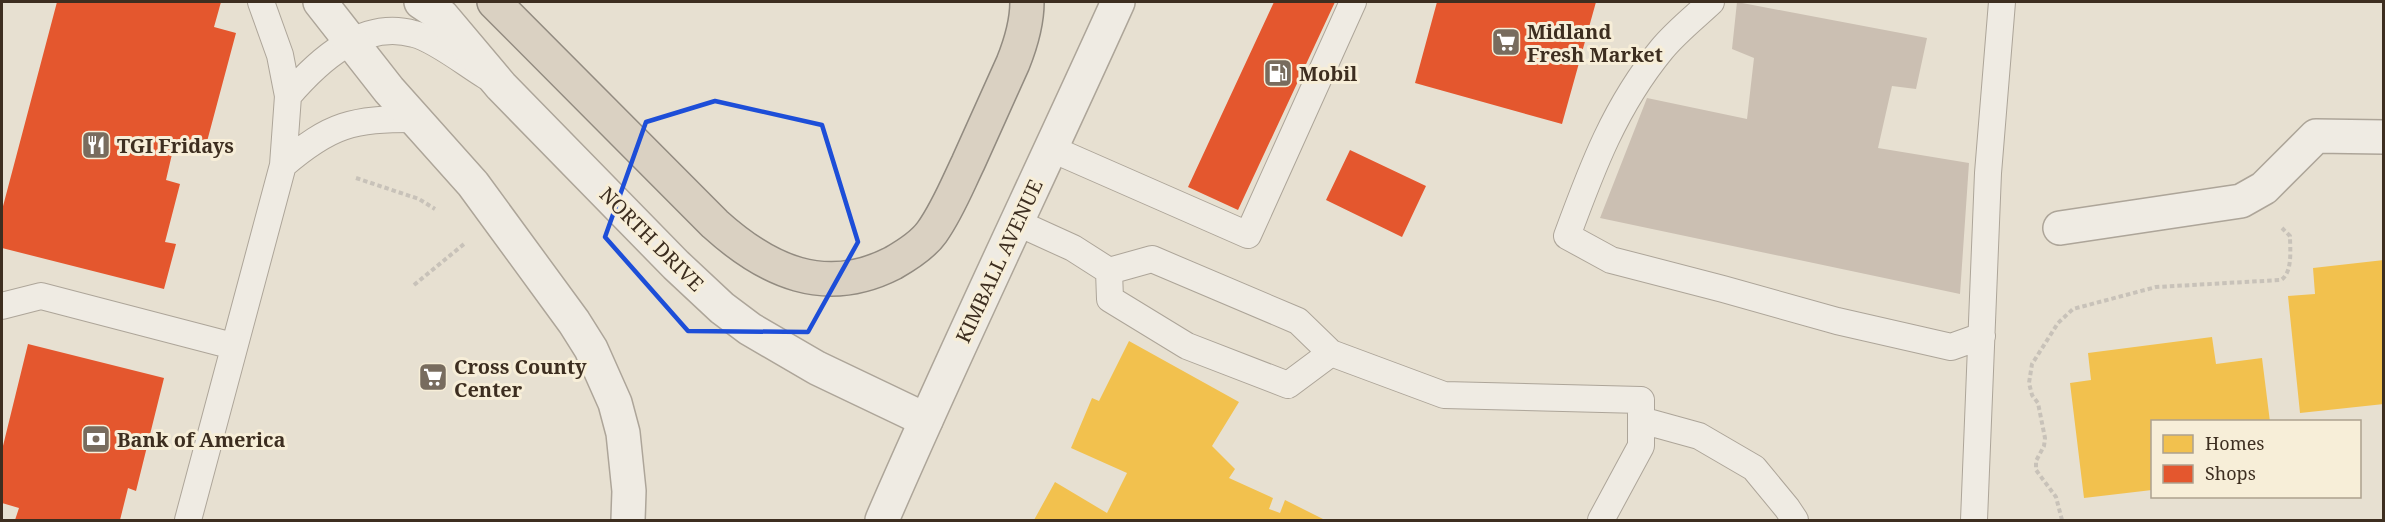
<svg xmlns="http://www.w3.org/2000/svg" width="2385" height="522" font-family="'Noto Serif',serif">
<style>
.homes{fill:#f2c14e}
.shops{fill:#e4572e}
.building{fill:#cbbfb2}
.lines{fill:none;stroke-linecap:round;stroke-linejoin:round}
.service-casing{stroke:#ada599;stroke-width:28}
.minor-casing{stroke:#ada599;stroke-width:36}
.tertiary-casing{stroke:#ada599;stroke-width:36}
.motorway-casing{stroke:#928b80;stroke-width:36}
.path{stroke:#c8c2b9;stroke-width:4;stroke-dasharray:4.5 3;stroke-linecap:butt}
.service{stroke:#efebe3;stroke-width:26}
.minor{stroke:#efebe3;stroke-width:33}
.tertiary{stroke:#efebe3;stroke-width:33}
.motorway{stroke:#dad1c2;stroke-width:33}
.marked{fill:none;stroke:#1d4ed8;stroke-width:4.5;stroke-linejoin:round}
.labels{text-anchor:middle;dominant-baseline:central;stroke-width:6;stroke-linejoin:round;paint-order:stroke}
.poi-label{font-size:20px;font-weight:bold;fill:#3d2e20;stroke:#f7eed8;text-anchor:start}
.street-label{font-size:20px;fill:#3d2e20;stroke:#f7eed8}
</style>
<rect width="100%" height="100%" fill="#e7e0d1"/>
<!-- homes -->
<path class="homes" d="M2384,260V404L2300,413L2288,296L2315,294L2313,268Z
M2212,337L2216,364L2262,358L2270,422H2152V490L2084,498L2070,383L2091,380L2088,353Z
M1129,341L1239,402L1212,446L1235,469L1229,478L1273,498L1269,509L1280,513L1285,500L1325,520H1034L1055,482L1107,513L1127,473L1071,448L1092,398L1099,401Z"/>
<!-- shops -->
<path class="shops" d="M57,2H221L214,27L236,33L205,149L175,141L166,180L180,184L165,242L176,244L164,289L2,248V210Z
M1274,2H1335L1238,210L1188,187Z
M1437,2H1596L1562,124L1415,83Z
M1350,150L1426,186L1402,237L1326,200Z
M28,344L164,378L136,491L128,488L120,520H15L19,508L2,503V450Z"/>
<!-- building -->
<path class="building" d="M1737,2L1927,38L1916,89L1892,86L1878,148L1969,163L1960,294L1600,218L1647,98L1747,119L1754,58L1732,49Z"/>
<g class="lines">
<!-- service casing -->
<g class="service-casing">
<path id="service" d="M1711,2C1695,17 1676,32 1662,49C1615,106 1592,168 1567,236L1611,260L1723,289L1837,321L1951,347L1982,336
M288,96C318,61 363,19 414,34C435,39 466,64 486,76
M1052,149L1248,235L1353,2
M283,165C331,124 352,119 415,119
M1018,223L1073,248L1109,271L1152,259L1298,321L1331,353L1288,385L1187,346L1110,299L1109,271
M2,306L41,296L233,346
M1331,353L1444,395L1641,400V446L1601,520
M1641,420L1699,436L1754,468L1787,508L1795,520
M188,520L283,165L288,96L280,55L261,2
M1974,520L1988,173L2002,2"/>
</g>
<!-- minor casing -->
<g class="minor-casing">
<path id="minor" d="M320,2L389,90L473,184L574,322L591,349L615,403L623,433L629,491L628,520
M421,2L442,16L501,86L676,265L722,308L750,329L817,368L926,420
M2060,228L2241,201L2264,188L2316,136L2384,137"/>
</g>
<!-- tertiary casing -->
<g class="tertiary-casing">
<path id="tertiary" d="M882,520C957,346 1040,175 1118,2"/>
</g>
<!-- motorway casing -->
<g class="motorway-casing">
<path id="motorway" d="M494,2L715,224C767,271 825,298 893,263C907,255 923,245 932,232C947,211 957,186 968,163C983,130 998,96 1013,63C1021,43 1027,23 1027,2"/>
</g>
<!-- path -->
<path class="path" d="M356,178L419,199L435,209
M414,285L464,244
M2062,520L2056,497L2036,470V461L2044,446L2045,438L2038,403L2032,395L2029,383L2032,364L2058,323L2073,309L2156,287L2281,280C2293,272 2290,249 2290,236L2282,228"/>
<!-- service -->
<use href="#service" class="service"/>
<!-- minor -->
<use href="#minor" class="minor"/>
<!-- tertiary -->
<use href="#tertiary" class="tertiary"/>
<!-- motorway -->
<use href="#motorway" class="motorway"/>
</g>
<!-- marked area -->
<path class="marked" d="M715,101L822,125L858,242L808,332L688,331L605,237L646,122Z"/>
<!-- icons -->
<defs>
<g id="supermarket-square" transform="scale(1.5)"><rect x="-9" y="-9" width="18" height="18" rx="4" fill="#786c5e" stroke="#f7eed8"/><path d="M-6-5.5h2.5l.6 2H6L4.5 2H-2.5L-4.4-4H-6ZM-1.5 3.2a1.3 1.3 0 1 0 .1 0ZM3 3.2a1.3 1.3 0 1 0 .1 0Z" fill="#fff"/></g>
<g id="fuel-square" transform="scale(1.5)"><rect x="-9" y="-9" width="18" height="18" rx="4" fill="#786c5e" stroke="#f7eed8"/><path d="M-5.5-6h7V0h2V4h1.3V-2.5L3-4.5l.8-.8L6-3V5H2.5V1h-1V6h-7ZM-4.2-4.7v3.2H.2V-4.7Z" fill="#fff"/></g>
<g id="restaurant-square" transform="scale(1.5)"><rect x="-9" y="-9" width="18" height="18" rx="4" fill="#786c5e" stroke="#f7eed8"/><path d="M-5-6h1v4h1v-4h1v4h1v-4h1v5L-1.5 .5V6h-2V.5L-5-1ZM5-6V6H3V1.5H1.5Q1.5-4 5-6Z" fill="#fff"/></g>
<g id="bank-square" transform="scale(1.5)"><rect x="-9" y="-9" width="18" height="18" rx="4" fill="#786c5e" stroke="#f7eed8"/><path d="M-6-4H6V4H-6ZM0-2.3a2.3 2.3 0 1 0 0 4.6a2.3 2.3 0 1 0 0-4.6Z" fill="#fff"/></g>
</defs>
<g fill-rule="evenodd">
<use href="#supermarket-square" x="1506" y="42"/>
<use href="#fuel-square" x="1278" y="73"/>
<use href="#restaurant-square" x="96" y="145"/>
<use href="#supermarket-square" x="433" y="377"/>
<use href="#bank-square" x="96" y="439"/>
</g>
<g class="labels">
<!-- poi labels -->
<g class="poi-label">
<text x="1527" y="31">Midland<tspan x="1527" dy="23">Fresh Market</tspan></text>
<text x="1299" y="73">Mobil</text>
<text x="117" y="145">TGI Fridays</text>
<text x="454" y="366">Cross County<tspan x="454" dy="23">Center</tspan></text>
<text x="117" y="439">Bank of America</text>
</g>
<!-- street labels -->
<g class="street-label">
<text transform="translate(652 239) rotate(45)">NORTH DRIVE</text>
<text transform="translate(999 261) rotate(-65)">KIMBALL AVENUE</text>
</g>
</g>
<!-- border -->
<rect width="2385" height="522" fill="none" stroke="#3d2e20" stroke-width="6"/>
<!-- legend -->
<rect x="2151" y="420" width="210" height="78" fill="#f7eed8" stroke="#ada18e" stroke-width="1.5"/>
<rect x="2163" y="435" width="30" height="18" fill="#f2c14e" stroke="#ada18e" stroke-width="1.5"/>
<text x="2205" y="450" font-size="18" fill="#3d2e20">Homes</text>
<rect x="2163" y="465" width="30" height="18" fill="#e4572e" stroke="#ada18e" stroke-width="1.5"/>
<text x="2205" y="480" font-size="18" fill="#3d2e20">Shops</text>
</svg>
